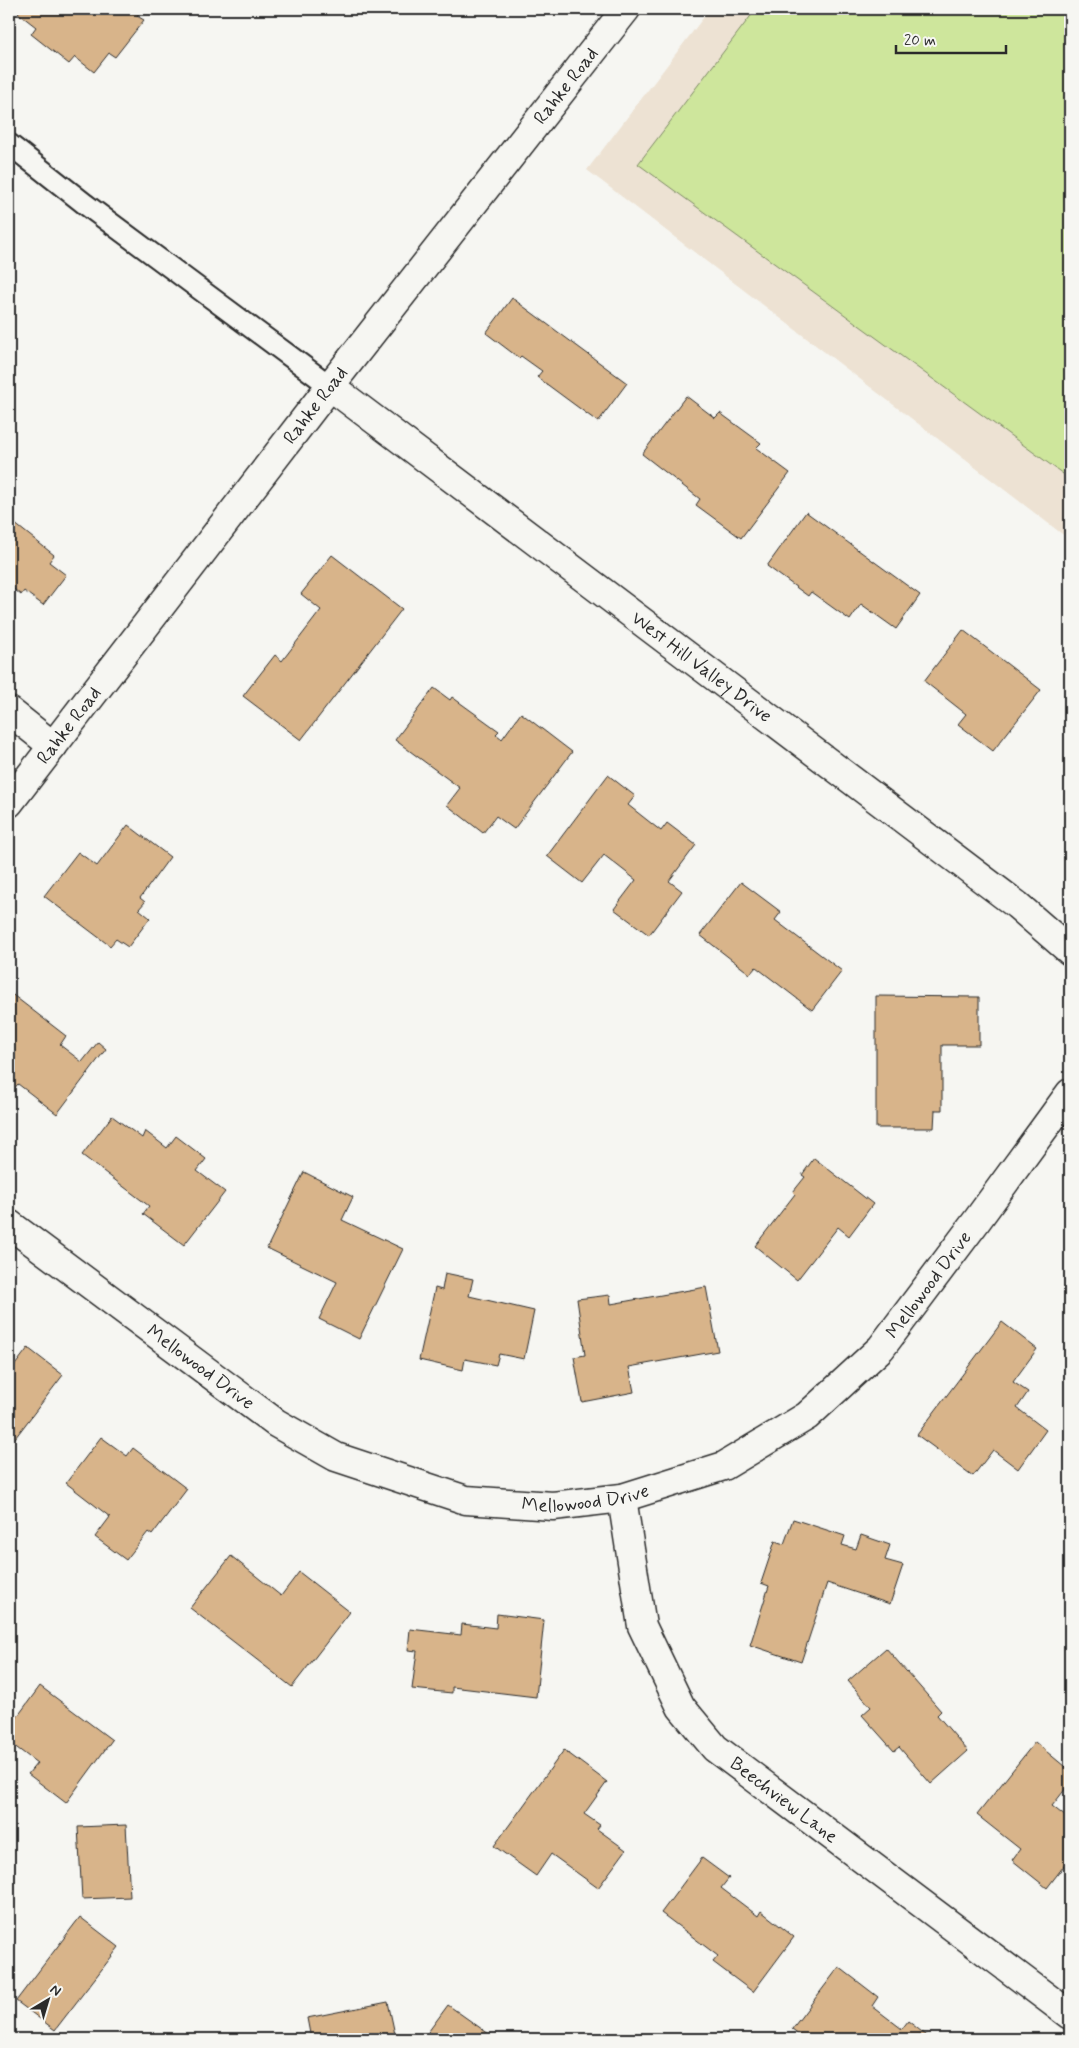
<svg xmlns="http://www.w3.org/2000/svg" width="1079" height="2048" font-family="Mynerve,sans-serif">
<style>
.built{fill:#ede2d3}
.green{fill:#cee69c;stroke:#7c8864}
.building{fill:#d8b48a;stroke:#2b2b2b}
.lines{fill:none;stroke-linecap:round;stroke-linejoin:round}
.service-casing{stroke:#2b2b2b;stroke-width:24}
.minor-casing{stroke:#2b2b2b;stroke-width:31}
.service{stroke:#f6f6f2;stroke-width:20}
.minor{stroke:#f6f6f2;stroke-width:28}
.labels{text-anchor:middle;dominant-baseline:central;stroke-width:4;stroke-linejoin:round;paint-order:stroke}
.street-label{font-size:19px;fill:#2b2b2b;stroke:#f6f6f2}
</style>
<rect width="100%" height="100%" fill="#f6f6f2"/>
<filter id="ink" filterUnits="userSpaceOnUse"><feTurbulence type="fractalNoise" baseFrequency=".02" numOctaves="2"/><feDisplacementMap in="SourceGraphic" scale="10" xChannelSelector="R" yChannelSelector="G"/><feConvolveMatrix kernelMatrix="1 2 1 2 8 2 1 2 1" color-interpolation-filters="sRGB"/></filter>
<g filter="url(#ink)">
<!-- built -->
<path class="built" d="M710,9H1070V540L587,170Z"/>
<!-- green -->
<path class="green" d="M756,9H1070V479L638,164Z"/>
<!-- building -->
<path class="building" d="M21,9H142L137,16L144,20L115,57L109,53L94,72L75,57L69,64L31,34L36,27L18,13Z
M512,298L627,383L598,422L537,377L542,371L521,356L519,358L486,333Z
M686,396L715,418L720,413L761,443L756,448L790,473L741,538L696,505L700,499L642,454Z
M806,512L920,595L896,629L861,604L850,620L811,592L808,596L767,566Z
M9,519L54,555L49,562L66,575L43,605L24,591L21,595L9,585Z
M332,555L402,609L301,740L243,696L275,655L282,661L321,610L301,594Z
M963,630L1041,690L993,751L958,724L966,714L924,681Z
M434,688L450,700L452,697L499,731L496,734L502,739L521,713L572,752L514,829L496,816L483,833L447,805L460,788L395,740Z
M608,775L635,796L628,805L661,831L667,823L696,845L669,881L682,891L649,935L614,909L636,880L604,855L582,883L547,856Z
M128,825L170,857L140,898L145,902L139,909L150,918L128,947L116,939L110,946L44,896L78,852L97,866Z
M741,882L781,912L775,920L842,971L812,1010L756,967L750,974L700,935Z
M9,992L66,1036L60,1045L82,1062L98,1042L106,1049L57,1114L18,1084L9,1094Z
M876,996L979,997V1045H942V1110H935L934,1128H876Z
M112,1116L142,1138L145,1131L167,1148L176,1136L206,1159L197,1171L225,1192L184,1245L143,1214L149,1206L82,1155Z
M814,1158L873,1204L849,1236L838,1227L797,1280L755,1246L795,1194L793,1192L805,1177L802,1175Z
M304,1172L353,1197L342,1220L403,1249L359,1339L319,1319L337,1282L267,1248Z
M445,1273L473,1279L469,1296L534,1311L524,1359L499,1354L496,1365L465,1359L463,1370L419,1360L435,1288L442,1290Z
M706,1287L718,1351L629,1367L634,1392L582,1402L574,1357L585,1355L577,1299L610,1295L611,1304Z
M1002,1322L1037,1349L1013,1382L1028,1392L1017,1408L1046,1430L1018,1469L993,1450L973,1476L917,1435Z
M28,1348L63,1375L9,1446V1373Z
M101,1437L127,1456L133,1448L187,1489L152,1535L148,1532L126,1560L95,1537L110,1517L66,1483Z
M793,1519L845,1536L842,1545L856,1549L861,1535L890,1545L885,1560L903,1565L890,1604L827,1583L801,1662L750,1645L769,1586L761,1583L775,1541L784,1544Z
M231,1556L281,1596L299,1572L350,1612L292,1687L190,1608Z
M497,1614L544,1620L536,1697L452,1687V1693L412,1689L417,1651L408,1650L410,1629L461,1635L462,1624L496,1628Z
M886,1648L941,1711L937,1715L968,1751L931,1784L899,1747L894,1751L862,1715L871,1707L848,1681Z
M40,1686L112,1740L66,1803L28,1774L37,1763L9,1742V1728Z
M1035,1742L1070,1771V1783L1052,1806L1070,1820V1858L1047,1888L1012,1860L1020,1849L977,1815Z
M564,1750L607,1782L584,1814L600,1825L597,1829L626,1850L598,1888L551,1854L536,1876L494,1846Z
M126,1825L130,1897L82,1899L78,1827Z
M702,1858L729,1878L721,1888L758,1916L761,1911L794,1937L753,1992L713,1962L718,1956L661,1913Z
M80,1917L119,1947L55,2030L16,2001Z
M839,1967L878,1997L872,2006L902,2029L908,2021L931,2039H806L792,2029Z
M388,2002L396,2039H311L307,2018Z
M448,2005L496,2039H423Z"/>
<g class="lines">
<!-- service casing -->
<g class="service-casing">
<path id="service" d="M9,144L85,204L330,386"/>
</g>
<!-- minor casing -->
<g class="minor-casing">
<g id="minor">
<path id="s1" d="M330,386L1017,905L1070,951"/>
<path d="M9,711L53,746"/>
<path id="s2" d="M9,803L330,386L626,9"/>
<path id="s3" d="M9,1224L276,1423L336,1457L466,1500L553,1506L622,1498L724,1466L807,1416L881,1348L975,1223L1070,1093"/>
<path id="s4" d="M622,1498L642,1626L681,1707L715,1748L1070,2015"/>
</g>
</g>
<!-- service -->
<use href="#service" class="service"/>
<!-- minor -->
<use href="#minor" class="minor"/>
</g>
</g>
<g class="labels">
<!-- street labels -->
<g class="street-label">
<text stroke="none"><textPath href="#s2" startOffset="908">Rahke Road</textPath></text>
<text stroke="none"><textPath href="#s2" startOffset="502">Rahke Road</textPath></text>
<text stroke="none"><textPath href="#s1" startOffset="466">West Hill Valley Drive</textPath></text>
<text stroke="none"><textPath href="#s2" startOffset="98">Rahke Road</textPath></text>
<text stroke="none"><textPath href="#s3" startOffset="1079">Mellowood Drive</textPath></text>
<text stroke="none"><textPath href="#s3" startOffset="239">Mellowood Drive</textPath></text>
<text stroke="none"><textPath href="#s3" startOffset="659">Mellowood Drive</textPath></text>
<text stroke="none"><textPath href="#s4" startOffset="359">Beechview Lane</textPath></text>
</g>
</g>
<!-- margin -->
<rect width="1079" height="2048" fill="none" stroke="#f6f6f2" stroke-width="30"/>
<rect x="15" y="15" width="1049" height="2018" fill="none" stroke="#2b2b2b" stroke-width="2" filter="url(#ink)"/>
<!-- north arrow -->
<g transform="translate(48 2000) rotate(38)" stroke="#f6f6f2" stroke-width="4" paint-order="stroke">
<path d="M0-4L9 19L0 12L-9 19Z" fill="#2b2b2b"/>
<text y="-8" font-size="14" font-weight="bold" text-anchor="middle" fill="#2b2b2b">N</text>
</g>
<!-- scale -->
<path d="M896 45v8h110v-8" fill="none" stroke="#2b2b2b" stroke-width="2.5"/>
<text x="904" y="45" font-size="15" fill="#2b2b2b" stroke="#f6f6f2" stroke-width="4" paint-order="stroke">20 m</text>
</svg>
